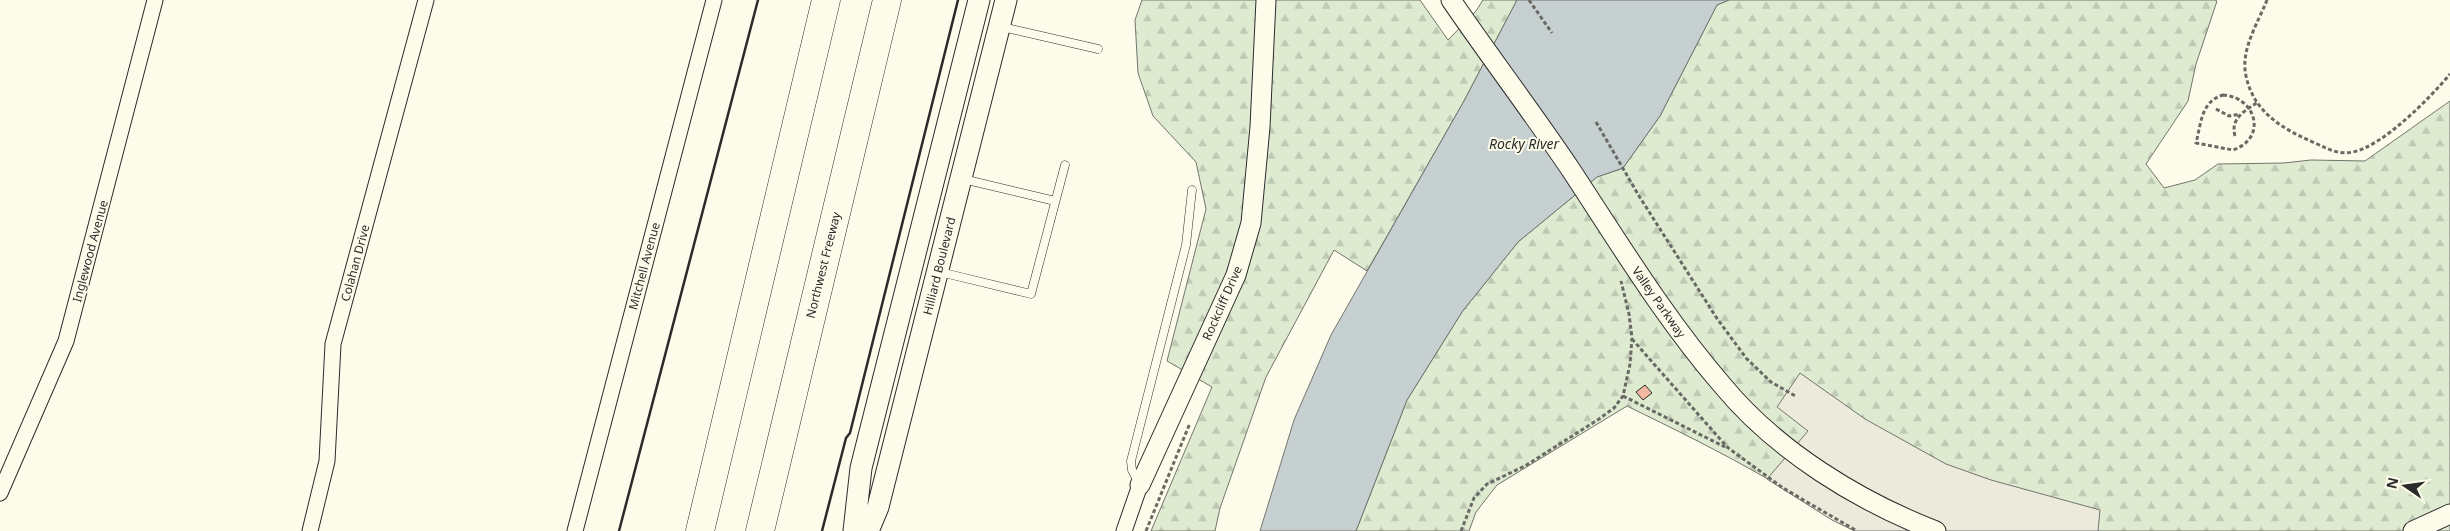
<svg xmlns="http://www.w3.org/2000/svg" width="2450" height="531" font-family="'Noto Sans',sans-serif">
<style>
.forest{fill:url(#forest-firs);stroke:#74746e}
.parking{fill:#eceadb;stroke:#74746e}
.water{fill:#c7d0d0;stroke:#74746e}
.building{fill:#f2b8a0;stroke:#2b2b2b}
.lines{fill:none;stroke-linecap:round;stroke-linejoin:round}
.service-casing{stroke:#2b2b2b;stroke-width:9}
.minor-casing{stroke:#2b2b2b;stroke-width:17}
.tertiary-casing{stroke:#2b2b2b;stroke-width:21}
.secondary-casing{stroke:#2b2b2b;stroke-width:23}
.motorway-casing{stroke:#2b2b2b;stroke-width:29}
.path{stroke:#6a6964;stroke-width:3;stroke-dasharray:4 2.5;stroke-linecap:butt}
.service{stroke:#fdfbea;stroke-width:8}
.minor{stroke:#fdfbea;stroke-width:15}
.tertiary{stroke:#fdfbea;stroke-width:19}
.secondary{stroke:#fdfbea;stroke-width:21}
.motorway{stroke:#fdfbea;stroke-width:28}
.wall{stroke:#2b2b2b;stroke-width:2.5}
.labels{text-anchor:middle;dominant-baseline:central;stroke-width:4;stroke-linejoin:round;paint-order:stroke}
.street-label{font-size:12px;fill:#2b2b2b;stroke:#fdfbea}
.water-label{font-size:14px;font-style:italic;fill:#2b2b2b;stroke:#fdfbea}
</style>
<defs>
<pattern id="forest-firs" width="22" height="20" patternUnits="userSpaceOnUse" patternTransform="scale(1.25)"><rect width="22" height="20" fill="#deebd1"/><path d="M5 1l3.5 6h-7zM16 11l3.5 6h-7z" fill="#bfcab4"/></pattern>
</defs>
<rect width="100%" height="100%" fill="#fdfbea"/>
<!-- forest -->
<path class="forest" d="M1142,0H1420L1448,40L1476,11L1483,0H1517L1464,101L1367,271L1334,250L1266,377L1220,508L1215,531H1151L1212,387L1167,361L1206,209L1196,162L1153,116L1138,73L1135,20Z
M1729,0H2215L2217,1L2196,64L2188,101L2146,164L2164,188L2195,180L2218,164L2284,163L2311,160L2365,161L2450,101V531H1855C1823,516 1796,496 1766,478C1721,452 1674,429 1627,406L1497,485L1476,512L1469,531H1356L1407,400L1462,312L1518,242L1597,177L1623,168L1660,116L1717,5Z"/>
<!-- parking -->
<path class="parking" d="M1800,373L1865,419L1946,464L1991,480L2100,510L2098,531H1855L1832,520L1767,479L1808,431L1777,407Z"/>
<!-- water -->
<path class="water" d="M1517,0H1729L1717,5L1660,116L1623,168L1597,177L1518,242L1462,312L1407,400L1356,531H1260L1294,420L1331,335L1464,101Z"/>
<!-- building -->
<path class="building" d="M1645,385L1652,393L1643,400L1636,392Z"/>
<g class="lines">
<!-- service casing -->
<g class="service-casing">
<path id="service" d="M1002,27L1098,49
M963,179L1055,201
M940,272L1031,294L1065,165
M1139,483L1132,470L1131,461L1186,245L1192,190"/>
</g>
<!-- minor casing -->
<g class="minor-casing">
<path id="minor" d="M0,493L66,341L155,0
M310,531L327,461L333,344L426,0
M575,531L714,0
M1124,531L1140,485"/>
</g>
<!-- tertiary casing -->
<g class="tertiary-casing">
<path id="tertiary" d="M1451,0C1490,57 1532,112 1571,170C1619,243 1665,319 1723,386C1777,451 1858,501 1936,531
M1140,485L1236,275L1251,223L1260,127L1266,0
M2413,531L2450,514"/>
</g>
<!-- secondary casing -->
<g class="secondary-casing">
<path id="secondary" d="M854,531L861,468L979,0
M868,531L878,507L1006,0"/>
</g>
<!-- motorway casing -->
<g class="motorway-casing">
<path id="motorway" d="M700,531L826,0
M760,531L887,0"/>
</g>
<!-- path -->
<path class="path" d="M1529,0L1552,33
M2267,0C2258,23 2240,50 2246,76C2254,114 2285,130 2317,144C2329,149 2338,155 2353,152C2383,146 2430,98 2450,74
M2223,95C2256,97 2268,138 2233,150L2196,143C2201,124 2201,101 2223,95Z
M2216,109L2229,116L2240,114
M1596,122L1639,196L1716,317L1746,358L1771,382L1797,397
M2235,136C2230,118 2245,111 2258,102
M1632,339L1727,447L1783,488L1857,531
M1623,396L1725,447
M1146,531L1190,423
M1461,531L1474,498L1487,484L1525,466L1599,419L1614,408L1623,396L1630,364L1632,338L1629,314L1621,281"/>
<!-- service -->
<use href="#service" class="service"/>
<!-- minor -->
<use href="#minor" class="minor"/>
<!-- tertiary -->
<use href="#tertiary" class="tertiary"/>
<!-- secondary -->
<use href="#secondary" class="secondary"/>
<!-- motorway -->
<use href="#motorway" class="motorway"/>
<!-- wall -->
<path class="wall" d="M619,531L758,0
M822,531L846,438L850,433L958,0"/>
</g>
<g class="labels">
<!-- street labels -->
<g class="street-label">
<text transform="translate(90 251) rotate(-75)">Inglewood Avenue</text>
<text transform="translate(355 263) rotate(-75)">Colahan Drive</text>
<text transform="translate(823 265) rotate(-76)">Northwest Freeway</text>
<text transform="translate(644 266) rotate(-75)">Mitchell Avenue</text>
<text transform="translate(939 266) rotate(-76)">Hilliard Boulevard</text>
<text transform="translate(1659 302) rotate(55)">Valley Parkway</text>
<text transform="translate(1222 303) rotate(-66)">Rockcliff Drive</text>
</g>
<!-- water labels -->
<g class="water-label">
<text x="1524" y="143">Rocky River</text>
</g>
</g>
<!-- north arrow -->
<g transform="translate(2405 486) rotate(283)" stroke="#fdfbea" stroke-width="4" paint-order="stroke">
<path d="M0-4L9 19L0 12L-9 19Z" fill="#2b2b2b"/>
<text y="-8" font-size="14" font-weight="bold" text-anchor="middle" fill="#2b2b2b">N</text>
</g>
</svg>
